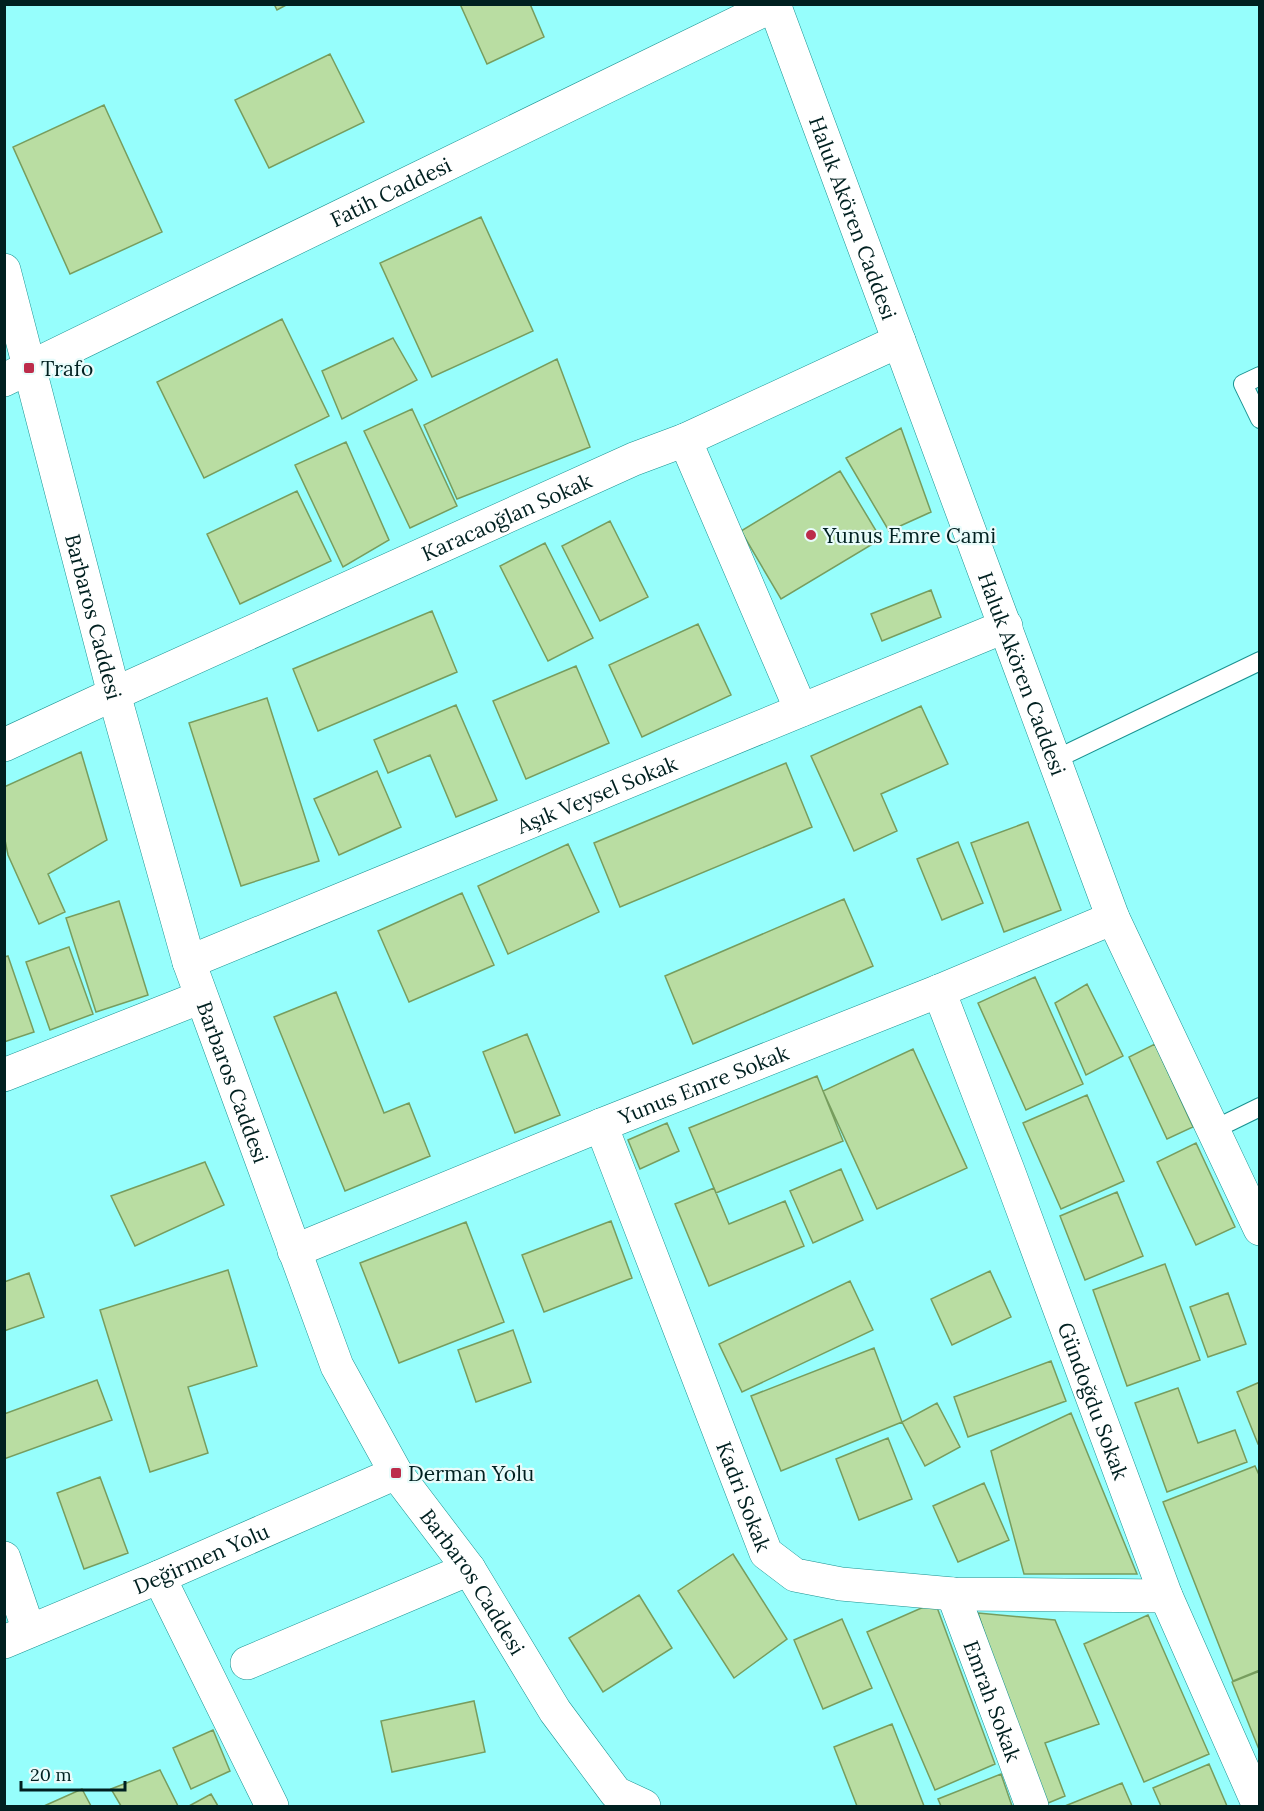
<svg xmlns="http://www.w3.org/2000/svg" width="1264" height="1811" font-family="Lora,serif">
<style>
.building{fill:#b9dda2;stroke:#779d5e;stroke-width:1.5}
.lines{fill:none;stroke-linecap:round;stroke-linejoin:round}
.service-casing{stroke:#199291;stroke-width:20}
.minor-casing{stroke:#199291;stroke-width:34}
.tertiary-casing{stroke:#199291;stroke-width:34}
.service{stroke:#fff;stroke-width:18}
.minor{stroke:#fff;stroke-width:33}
.tertiary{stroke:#fff;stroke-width:33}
.poi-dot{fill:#bc2c4b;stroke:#e8fbfa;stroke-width:2}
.labels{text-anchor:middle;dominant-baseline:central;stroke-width:4.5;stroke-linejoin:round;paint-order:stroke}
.street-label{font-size:21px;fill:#002020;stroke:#e8fbfa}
.poi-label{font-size:21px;fill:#002020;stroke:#e8fbfa;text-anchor:start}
</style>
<rect width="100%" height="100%" fill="#96fefc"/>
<!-- building -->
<path class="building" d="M274,4H288L277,10Z
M460,4H530L544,37L487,64Z
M330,54L364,122L269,168L235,100Z
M104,105L162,232L70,274L13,147Z
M481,217L533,331L432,377L380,263Z
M282,319L329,416L204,478L157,382Z
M393,338L417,380L342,419L322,371Z
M557,359L590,447L457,499L424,425Z
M412,409L457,506L410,528L364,431Z
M901,428L931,512L889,531L846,458Z
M346,442L389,540L343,567L295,465Z
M840,471L881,539L781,599L741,531Z
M297,491L331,561L240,604L207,534Z
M610,521L648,597L600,621L562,546Z
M545,543L593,638L548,661L500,566Z
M931,590L941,617L882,641L871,614Z
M432,611L457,672L318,731L293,669Z
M698,624L731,695L642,737L609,665Z
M576,666L609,743L526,779L493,701Z
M267,698L319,861L241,886L189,723Z
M456,705L497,800L456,817L430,755L388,773L374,740Z
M921,706L948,764L881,794L897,831L854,851L811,756Z
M81,752L107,840L48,874L65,912L39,924L8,855L4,835V787Z
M786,763L812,827L620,907L594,843Z
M377,771L401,827L339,855L314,799Z
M1028,822L1061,910L1004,932L971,843Z
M958,842L983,903L942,920L917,859Z
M568,844L599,912L508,954L478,886Z
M462,893L494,965L409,1002L378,931Z
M844,899L873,966L693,1044L665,976Z
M119,901L148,995L96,1012L66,918Z
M69,947L93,1014L50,1030L26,962Z
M8,956L34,1032L4,1042V957Z
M1035,977L1083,1084L1026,1110L978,1003Z
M1087,984L1123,1056L1086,1075L1055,1003Z
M336,992L384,1113L409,1103L430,1156L345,1191L274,1017Z
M527,1034L560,1115L515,1133L483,1052Z
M1155,1044L1193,1127L1167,1139L1129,1057Z
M913,1049L967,1168L877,1209L823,1091Z
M817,1076L843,1141L716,1193L689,1128Z
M1087,1095L1124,1181L1061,1209L1023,1123Z
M667,1123L679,1151L640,1169L628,1140Z
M1196,1143L1235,1227L1196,1245L1157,1162Z
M205,1162L224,1205L135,1246L111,1196Z
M841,1169L863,1220L813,1243L790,1191Z
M714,1188L729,1224L785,1201L804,1246L709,1286L675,1204Z
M1117,1192L1143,1256L1085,1280L1060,1216Z
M611,1221L632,1278L544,1312L522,1255Z
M466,1222L504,1322L399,1363L360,1263Z
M1165,1264L1200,1360L1127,1386L1093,1290Z
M228,1270L257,1366L188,1387L208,1453L150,1472L100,1310Z
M990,1271L1011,1317L952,1345L931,1299Z
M29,1273L44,1317L4,1331V1282Z
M850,1281L873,1330L742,1392L719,1344Z
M1228,1293L1246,1344L1208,1357L1190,1307Z
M513,1330L531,1382L476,1402L458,1350Z
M874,1348L902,1422L781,1471L751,1396Z
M1051,1361L1066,1401L968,1437L954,1397Z
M97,1380L112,1420L4,1459V1414Z
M1260,1382V1443L1258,1444L1237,1392Z
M1178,1388L1198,1443L1235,1430L1247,1462L1167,1492L1135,1403Z
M937,1403L960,1447L925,1466L902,1422Z
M1071,1413L1137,1574H1024L991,1451Z
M888,1438L912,1499L859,1520L836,1459Z
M1255,1466L1260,1477V1670L1233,1681L1163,1502Z
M100,1477L128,1553L84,1569L57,1493Z
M984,1483L1009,1540L958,1562L933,1506Z
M733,1554L787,1639L734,1678L678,1591Z
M639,1595L672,1648L603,1692L569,1638Z
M935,1602L995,1764L935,1790L867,1632Z
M978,1613L1055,1620L1099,1724L1045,1743L1065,1796L1041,1806Z
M1148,1615L1209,1754L1144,1782L1084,1644Z
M842,1619L872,1688L823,1709L794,1640Z
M1260,1671V1752L1232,1682Z
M474,1701L485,1752L392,1772L381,1721Z
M892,1724L924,1806H857L834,1747Z
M213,1730L230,1771L191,1789L173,1748Z
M1209,1764L1227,1806H1161L1153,1788Z
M160,1770L178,1806H121L111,1789Z
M1001,1774L1012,1806H941L938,1799Z
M1122,1783L1132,1806H1065Z
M82,1789L91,1806H44Z
M211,1794L218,1806H189Z"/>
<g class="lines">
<!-- service casing -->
<g class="service-casing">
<path id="service" d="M1260,376L1243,384L1260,419
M1054,760L1260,661
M1213,1130L1260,1107"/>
</g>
<!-- minor casing -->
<g class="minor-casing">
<g id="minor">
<path d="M685,440L801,710"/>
<path id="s1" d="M4,745L114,694L634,459L685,440L899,341"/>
<path id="s2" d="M189,962L1006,626"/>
<path id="s3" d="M939,991L1008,1170L1166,1596L1259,1806"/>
<path d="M4,1075L201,997"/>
<path id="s4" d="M601,1125L766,1553L795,1575L841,1584L953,1594L1166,1596"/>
<path id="s5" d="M294,1251L601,1125L939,991L1113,918"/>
<path d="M4,1558L29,1631"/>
<path d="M159,1577L272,1806"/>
<path id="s6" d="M953,1594L1032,1806"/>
<path id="s7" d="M4,1642L159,1577L396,1473"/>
<path d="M247,1663L469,1569"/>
</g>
</g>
<!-- tertiary casing -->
<g class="tertiary-casing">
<g id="tertiary">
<path id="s8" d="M774,4L1113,918L1260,1229"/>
<path id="s9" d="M4,270L114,694L189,962L337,1366L396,1473L469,1569L555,1711L616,1793L644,1806"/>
<path id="s10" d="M4,380L776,4"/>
</g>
</g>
<!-- service -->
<use href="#service" class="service"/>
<!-- minor -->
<use href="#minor" class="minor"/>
<!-- tertiary -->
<use href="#tertiary" class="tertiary"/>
</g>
<!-- markers -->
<g class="poi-dot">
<rect x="23" y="362" width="12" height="12" rx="3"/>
<circle cx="811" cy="535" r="6"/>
<rect x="390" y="1467" width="12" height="12" rx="3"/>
</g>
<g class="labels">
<!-- street labels -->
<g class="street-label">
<text stroke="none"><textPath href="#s10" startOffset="430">Fatih Caddesi</textPath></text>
<text stroke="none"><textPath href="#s8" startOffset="228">Haluk Akören Caddesi</textPath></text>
<text stroke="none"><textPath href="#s1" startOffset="552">Karacaoğlan Sokak</textPath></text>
<text stroke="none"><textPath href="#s9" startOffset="358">Barbaros Caddesi</textPath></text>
<text stroke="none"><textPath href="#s8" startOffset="714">Haluk Akören Caddesi</textPath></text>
<text stroke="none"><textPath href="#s2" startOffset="441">Aşık Veysel Sokak</textPath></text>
<text stroke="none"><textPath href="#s9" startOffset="844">Barbaros Caddesi</textPath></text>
<text stroke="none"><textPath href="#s5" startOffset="442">Yunus Emre Sokak</textPath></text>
<text stroke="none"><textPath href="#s3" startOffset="438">Gündoğdu Sokak</textPath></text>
<text stroke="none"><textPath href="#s4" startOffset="398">Kadri Sokak</textPath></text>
<text stroke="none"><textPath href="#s7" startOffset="214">Değirmen Yolu</textPath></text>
<text stroke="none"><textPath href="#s9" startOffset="1402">Barbaros Caddesi</textPath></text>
<text stroke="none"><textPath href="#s6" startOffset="114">Emrah Sokak</textPath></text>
</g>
<!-- poi labels -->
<g class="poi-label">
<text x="41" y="368">Trafo</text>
<text x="823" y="535">Yunus Emre Cami</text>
<text x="408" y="1473">Derman Yolu</text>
</g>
</g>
<!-- border -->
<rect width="1264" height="1811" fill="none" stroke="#002020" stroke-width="12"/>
<!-- scale -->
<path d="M21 1781v9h104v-9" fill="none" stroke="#002020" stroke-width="3"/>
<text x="30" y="1781" font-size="18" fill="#002020" stroke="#e8fbfa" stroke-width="4.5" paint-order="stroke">20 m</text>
</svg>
